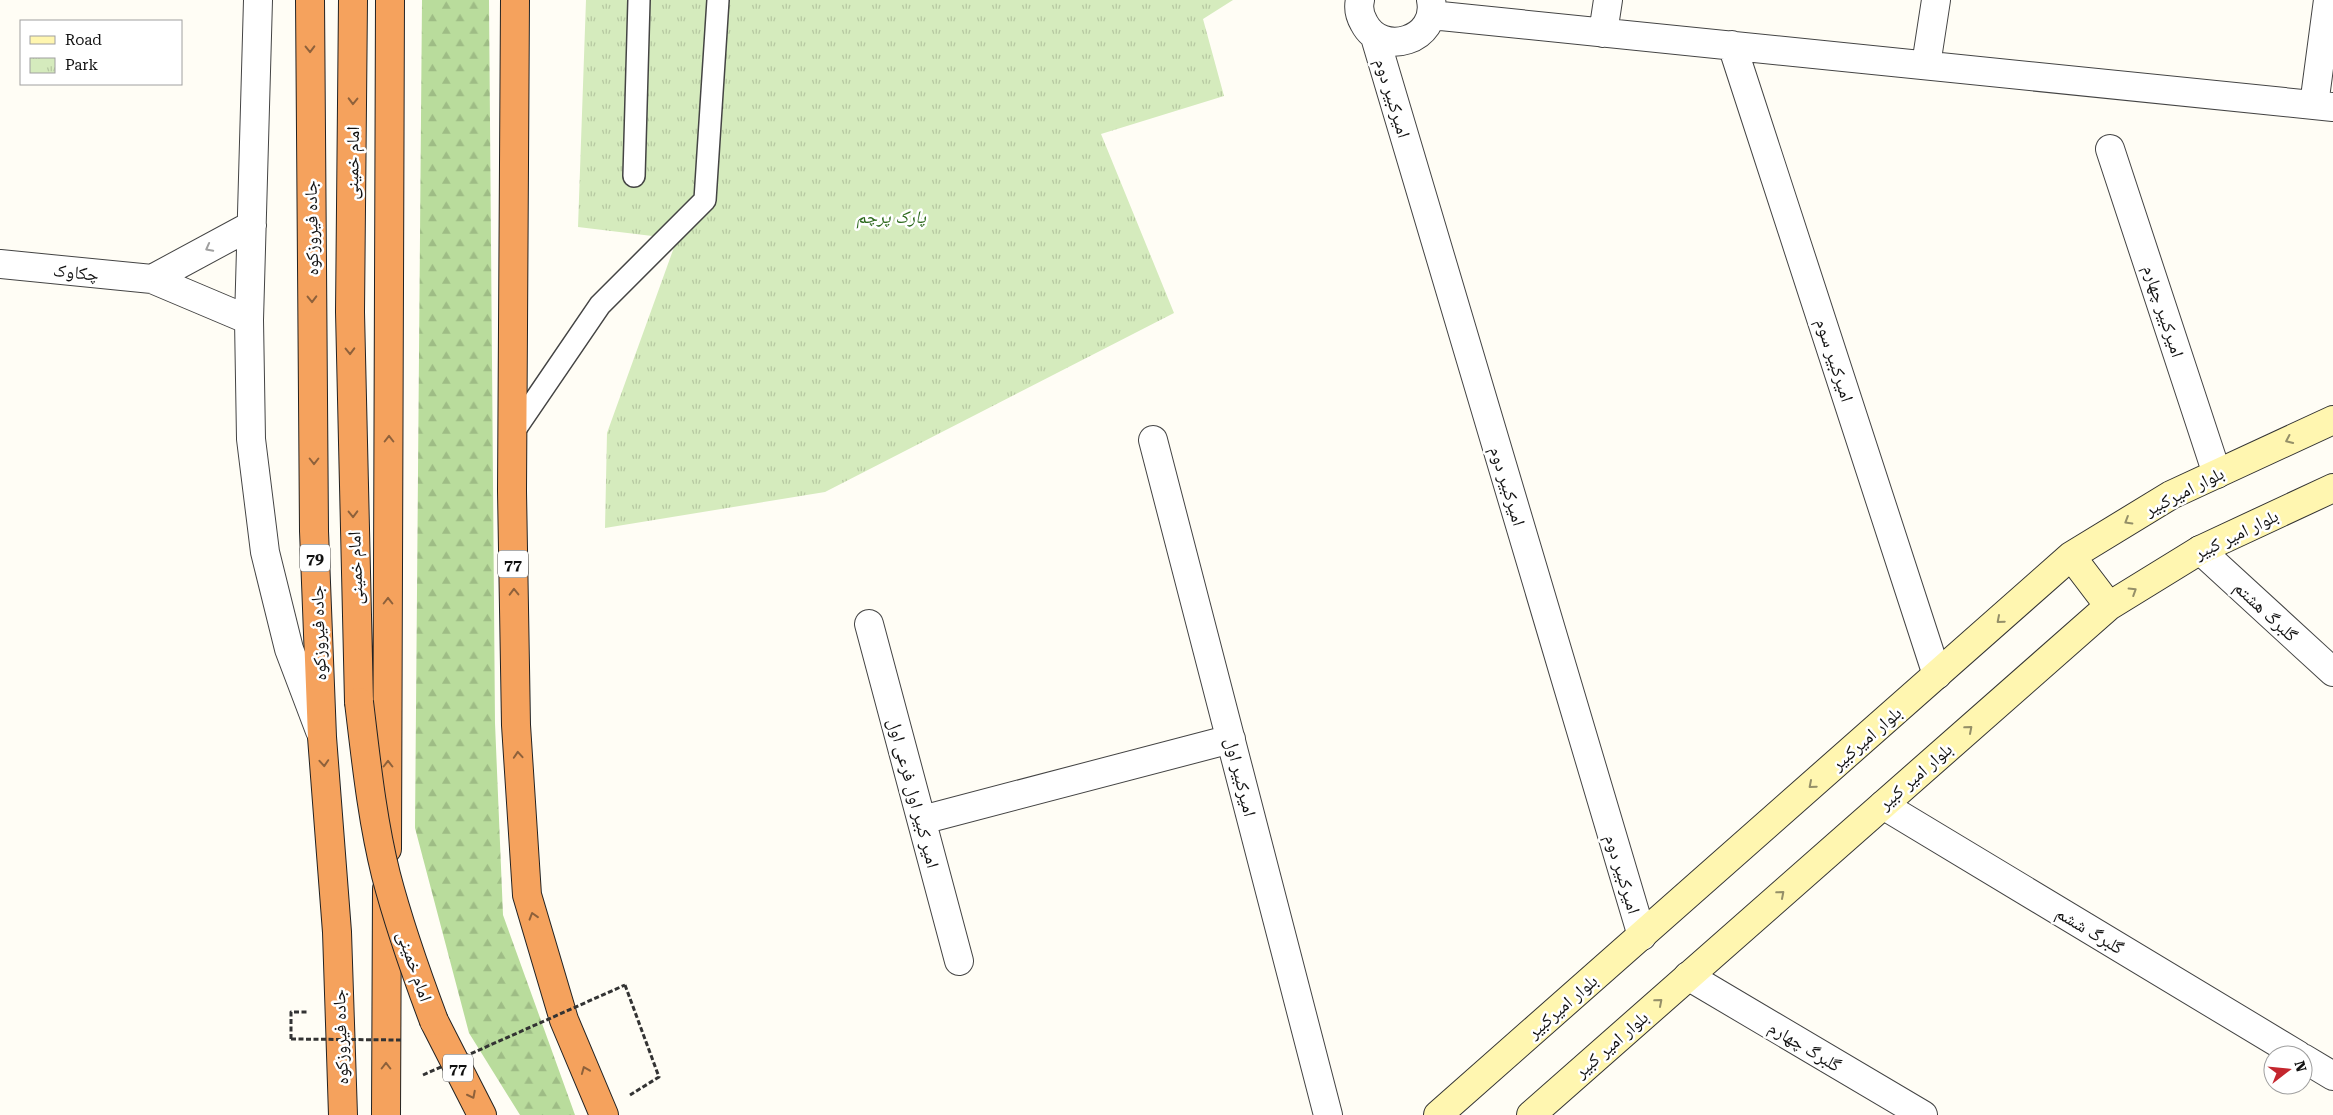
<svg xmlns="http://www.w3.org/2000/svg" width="2333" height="1115" font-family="'Roboto Serif','Noto Naskh Arabic',serif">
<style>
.forest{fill:url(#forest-firs)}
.park{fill:url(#park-tufts)}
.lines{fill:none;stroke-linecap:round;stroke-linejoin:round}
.lane-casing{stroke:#444;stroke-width:24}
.street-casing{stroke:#444;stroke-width:30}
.secondary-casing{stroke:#333;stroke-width:30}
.highway-casing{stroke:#222;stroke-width:30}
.path{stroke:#333;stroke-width:3;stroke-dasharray:5 2.5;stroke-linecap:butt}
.lane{stroke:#fff;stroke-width:21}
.street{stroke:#fff;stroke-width:28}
.secondary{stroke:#fff6b0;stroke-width:28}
.highway{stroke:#f5a25d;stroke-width:28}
.highway-bridge-casing{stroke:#222;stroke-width:30;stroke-linecap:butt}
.path-bridge{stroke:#333;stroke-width:3;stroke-dasharray:5 2.5;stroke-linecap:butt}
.highway-bridge{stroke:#f5a25d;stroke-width:28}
.oneway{stroke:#8e613b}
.oneway2{stroke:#a0a0a0}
.oneway3{stroke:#948f68}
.labels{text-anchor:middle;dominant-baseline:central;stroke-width:5;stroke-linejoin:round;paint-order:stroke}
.shield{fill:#fff;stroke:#585858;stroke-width:1}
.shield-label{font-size:16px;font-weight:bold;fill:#111}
.street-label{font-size:18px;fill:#111;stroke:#fff}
.park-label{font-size:18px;font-style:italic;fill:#2f6b1f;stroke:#fff}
</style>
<defs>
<pattern id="forest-firs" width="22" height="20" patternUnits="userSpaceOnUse" patternTransform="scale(1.25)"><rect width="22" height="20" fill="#b9dc9c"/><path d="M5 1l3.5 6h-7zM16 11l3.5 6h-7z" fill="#9ebc85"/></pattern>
<pattern id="park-tufts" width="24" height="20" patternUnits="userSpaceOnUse" patternTransform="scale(1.25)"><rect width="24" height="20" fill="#d5ebbd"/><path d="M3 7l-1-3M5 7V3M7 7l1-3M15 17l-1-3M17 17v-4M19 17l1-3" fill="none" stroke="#b6c8a1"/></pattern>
</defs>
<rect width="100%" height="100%" fill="#fffdf5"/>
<!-- forest -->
<path class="forest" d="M422,0H489L495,723L503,915L575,1115H520L469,1033L415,828Z"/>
<!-- park -->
<path class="park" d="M586,0H1233L1203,19L1224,96L1101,134L1174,313L825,492L605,528L607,433L677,239L578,227Z"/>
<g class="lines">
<!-- lane casing -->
<g class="lane-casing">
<path id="lane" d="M634,176L639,0
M512,434L600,305L705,200L718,0"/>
</g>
<!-- street casing -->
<g class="street-casing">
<path id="street" d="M258,0L249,320L251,439L265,552L289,649L320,731
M1360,0C1358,8 1360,16 1364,23C1382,58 1439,40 1431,0
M1431,15L2333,107
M1603,33L1608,0
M1375,37L1642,936
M1732,45L1937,675
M1926,65L1936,0
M2314,105L2328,0
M2110,149L2217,474
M0,264L152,279
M249,320L152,279L252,225
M1153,440L1328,1115
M2200,550L2333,672
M869,624L959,961
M1883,805L2298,1055
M922,820L1231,739
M1688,976L1923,1115
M2303,1058L2333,1076"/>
</g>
<!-- secondary casing -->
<g class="secondary-casing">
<path id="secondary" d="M2071,556L2109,606
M1438,1115L2071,556L2171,495L2333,420
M1531,1115L2109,606L2200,550L2333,488"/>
</g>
<!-- highway casing -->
<g class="highway-casing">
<path id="highway" d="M310,0L314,531L322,737L337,932L343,1115
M353,0L350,312L359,702
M515,0L512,491L516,725L527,895L564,1020L604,1115
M387,849L390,0
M434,1021L482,1115
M386,1115L387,889"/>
</g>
<!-- path -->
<path class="path" d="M625,985L659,1077L630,1095
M291,1039V1012H309"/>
<!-- lane -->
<use href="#lane" class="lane"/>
<!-- street -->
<use href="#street" class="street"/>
<!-- secondary -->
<use href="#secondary" class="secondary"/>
<!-- highway -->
<use href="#highway" class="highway"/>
<!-- highway-bridge casing -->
<g class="highway-bridge-casing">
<path id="highway-bridge" d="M359,702C366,760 372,819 386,875C399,925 416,973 434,1021"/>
</g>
<!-- path-bridge -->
<path class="path-bridge" d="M291,1039L401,1040
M423,1075L625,985"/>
<!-- highway-bridge -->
<use href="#highway-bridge" class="highway-bridge"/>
</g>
<!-- one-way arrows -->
<defs><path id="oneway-chevron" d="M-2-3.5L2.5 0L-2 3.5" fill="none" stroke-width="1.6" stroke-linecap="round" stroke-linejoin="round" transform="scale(1.25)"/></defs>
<g class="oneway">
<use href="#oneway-chevron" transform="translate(310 49) rotate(89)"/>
<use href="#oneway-chevron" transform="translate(353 101) rotate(91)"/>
<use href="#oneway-chevron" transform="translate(312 299) rotate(89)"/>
<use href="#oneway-chevron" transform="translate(350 351) rotate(89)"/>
<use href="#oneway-chevron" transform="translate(389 439) rotate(-90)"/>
<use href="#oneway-chevron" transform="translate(314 461) rotate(90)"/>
<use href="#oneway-chevron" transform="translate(353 514) rotate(89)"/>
<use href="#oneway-chevron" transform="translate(514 592) rotate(-91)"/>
<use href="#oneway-chevron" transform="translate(388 601) rotate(-90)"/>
<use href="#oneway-chevron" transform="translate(518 755) rotate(-94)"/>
<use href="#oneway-chevron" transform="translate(324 763) rotate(86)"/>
<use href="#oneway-chevron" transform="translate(388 764) rotate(-90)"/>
<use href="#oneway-chevron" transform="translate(533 916) rotate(-107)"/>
<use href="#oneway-chevron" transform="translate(386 1066) rotate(-90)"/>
<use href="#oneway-chevron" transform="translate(585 1070) rotate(-112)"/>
<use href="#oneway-chevron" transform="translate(472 1095) rotate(63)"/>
</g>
<use class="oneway2" href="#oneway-chevron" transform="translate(209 248) rotate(152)"/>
<g class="oneway3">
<use href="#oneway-chevron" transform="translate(2289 440) rotate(155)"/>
<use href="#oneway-chevron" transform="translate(2128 521) rotate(149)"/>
<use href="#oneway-chevron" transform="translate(2133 591) rotate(-32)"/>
<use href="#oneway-chevron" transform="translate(2000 620) rotate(139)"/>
<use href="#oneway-chevron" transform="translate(1969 729) rotate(-41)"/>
<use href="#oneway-chevron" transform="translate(1812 785) rotate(139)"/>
<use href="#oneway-chevron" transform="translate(1781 894) rotate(-41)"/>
<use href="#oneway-chevron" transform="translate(1659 1002) rotate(-41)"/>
</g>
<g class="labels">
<!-- shield labels -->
<g class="shield">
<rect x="300" y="544.5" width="30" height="27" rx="4"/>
<rect x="498" y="550.5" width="30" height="27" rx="4"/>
<rect x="443" y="1054.5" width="30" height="27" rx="4"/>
</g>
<g class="shield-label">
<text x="315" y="558">79</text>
<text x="513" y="564">77</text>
<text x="458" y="1068">77</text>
</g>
<!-- street labels -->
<g class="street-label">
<text transform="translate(1393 98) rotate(73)">امیرکبیر دوم</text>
<text transform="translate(352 163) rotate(-89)">امام خمینی</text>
<text transform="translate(311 228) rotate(-91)">جاده فیروزکوه</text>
<text transform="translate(76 272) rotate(6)">چکاوک</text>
<text transform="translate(2164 311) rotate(72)">امیرکبیر چهارم</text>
<text transform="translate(1835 360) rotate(72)">امیرکبیر سوم</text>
<text transform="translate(1508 486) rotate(73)">امیرکبیر دوم</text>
<text transform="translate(2184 491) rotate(-27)">بلوار امیرکبیر</text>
<text transform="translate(2236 534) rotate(-26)">بلوار امیر کبیر</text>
<text transform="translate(355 568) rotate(-92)">امام خمینی</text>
<text transform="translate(2266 611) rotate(43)">گلبرگ هشتم</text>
<text transform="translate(318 633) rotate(-92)">جاده فیروزکوه</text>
<text transform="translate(1866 738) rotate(-41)">بلوار امیرکبیر</text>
<text transform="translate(1915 776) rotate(-41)">بلوار امیر کبیر</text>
<text transform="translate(1241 777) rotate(76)">امیرکبیر اول</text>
<text transform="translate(914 793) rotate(75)">امیر کبیر اول فرعی اول</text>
<text transform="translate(1623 874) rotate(73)">امیرکبیر دوم</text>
<text transform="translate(2090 930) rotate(31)">گلبرگ ششم</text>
<text transform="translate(415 966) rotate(71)">امام خمینی</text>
<text transform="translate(1562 1006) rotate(-41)">بلوار امیرکبیر</text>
<text transform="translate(340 1037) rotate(-92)">جاده فیروزکوه</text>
<text transform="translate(1611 1044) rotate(-41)">بلوار امیر کبیر</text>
<text transform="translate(1805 1046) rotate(31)">گلبرگ چهارم</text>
</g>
<!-- park labels -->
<g class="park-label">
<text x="891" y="216">پارک پرچم</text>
</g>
</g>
<!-- legend -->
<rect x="20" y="20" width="162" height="65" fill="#ffffff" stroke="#a0a0a0"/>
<rect x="30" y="36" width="25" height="8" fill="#fff6b0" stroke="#a0a0a0"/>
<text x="65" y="45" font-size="15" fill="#111111">Road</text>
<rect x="30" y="58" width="25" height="15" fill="url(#park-tufts)" stroke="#a0a0a0"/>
<text x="65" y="70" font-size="15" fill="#111111">Park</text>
<!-- north arrow -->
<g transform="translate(2288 1070) rotate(74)"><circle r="24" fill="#ffffff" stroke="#a0a0a0"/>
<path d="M0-4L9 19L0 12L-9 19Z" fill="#c4262e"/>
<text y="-8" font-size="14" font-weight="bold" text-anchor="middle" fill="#111111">N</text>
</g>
</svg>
